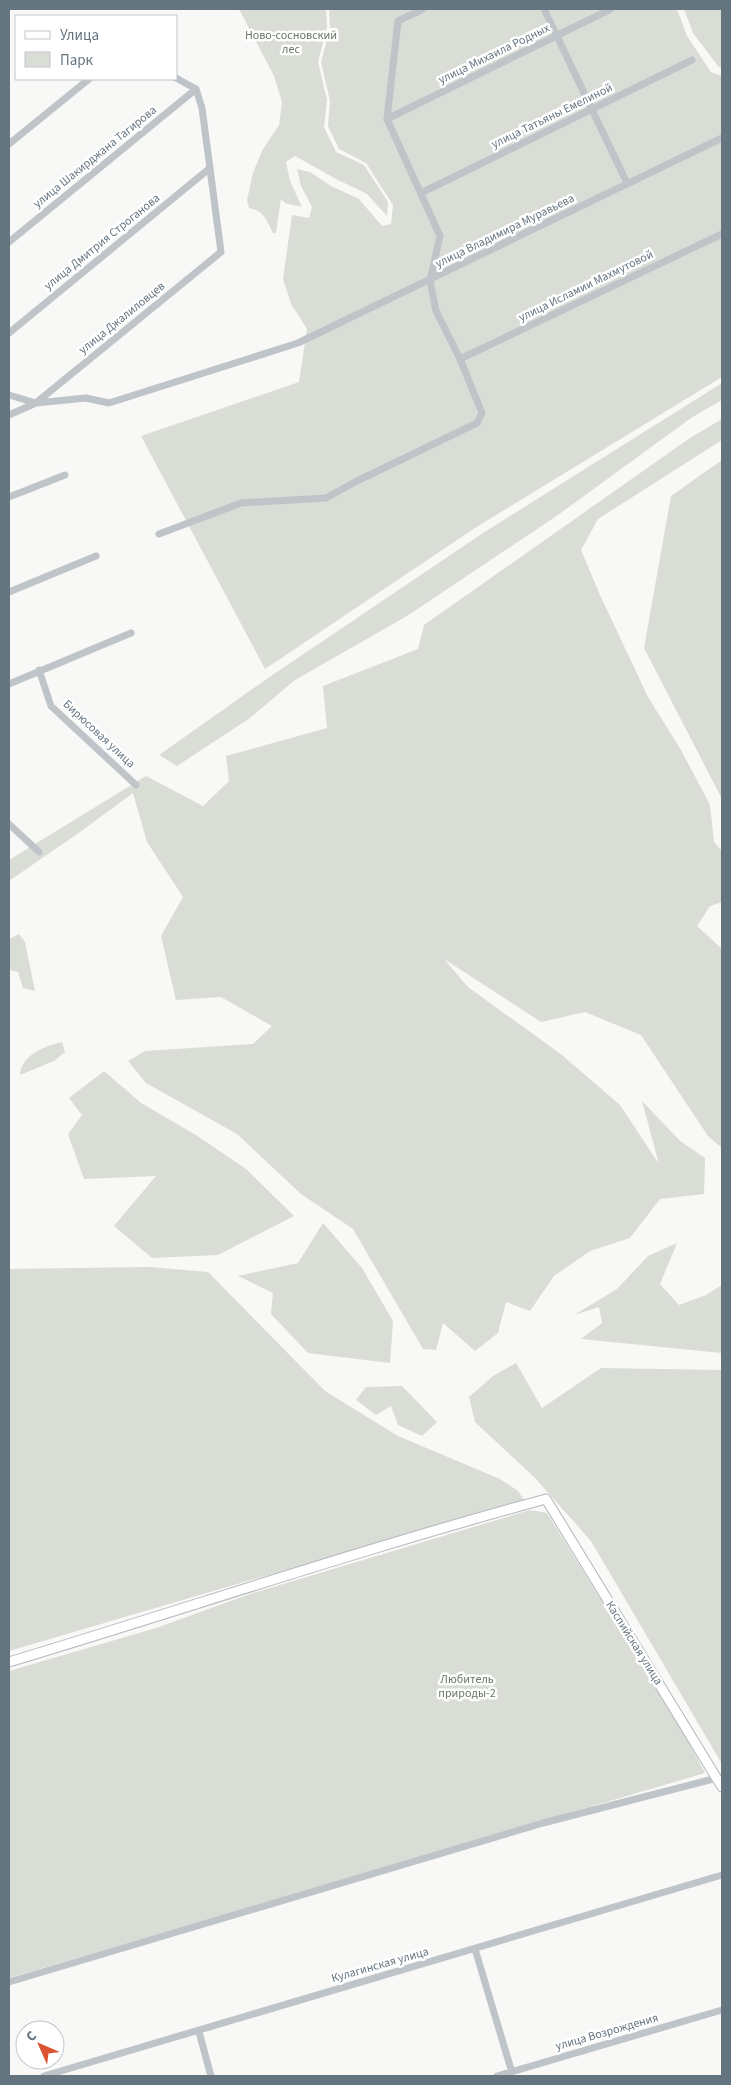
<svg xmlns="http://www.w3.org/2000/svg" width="731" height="2085" font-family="'Source Sans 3',sans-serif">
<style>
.green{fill:#d9ddd5}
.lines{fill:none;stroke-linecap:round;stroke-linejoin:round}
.secondary-casing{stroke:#b2b8bc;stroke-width:11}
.street{stroke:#bfc4c8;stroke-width:7}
.secondary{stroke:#fff;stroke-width:9}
.labels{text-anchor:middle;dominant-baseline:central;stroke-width:5;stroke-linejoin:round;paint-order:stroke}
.park-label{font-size:12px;fill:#687864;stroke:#fff}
.street-label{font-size:12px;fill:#657580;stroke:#fff}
</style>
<rect width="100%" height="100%" fill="#f8f8f6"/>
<!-- green -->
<path class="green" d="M239,9H326L327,27L318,62L327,100L324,127L336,152L364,165L388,202L387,216L367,194L336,179L295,156L286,162L290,181L302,207L285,203L281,199L276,233H273C266,220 265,211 249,208L247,200L253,173L263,149L279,125L282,102L274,76Z
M329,9H677L687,36L711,72L722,76V377L478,526L265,669L141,436L299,382L307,329L291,304L283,279L292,215L309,218L312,207L301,186L297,169L310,172L331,186L359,199L382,226L391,224L393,205L366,163L339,149L328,126L330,101L321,62L330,29Z
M684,9H722V68L718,66L693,33Z
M722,383V400L691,418L558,515L407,616L295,680L250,718L177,766L159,755L271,676L483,533Z
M722,419V440L598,519L581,550L600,595L648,697L681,750L710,805L714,842L722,851V902L710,906L697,926L722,949V1148L708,1136L641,1035L585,1012L541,1022L444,959L468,987L562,1055L620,1105L659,1164L642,1101L680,1141L705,1158L704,1194L660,1199L630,1238L590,1251L554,1276L530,1311L506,1302L498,1333L475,1351L443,1323L436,1350L423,1349L353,1229L301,1194L237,1134L146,1083L128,1061L145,1051L253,1044L272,1026L221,997L176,1000L161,936L183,897L147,842L133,793L80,832L9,881V860L146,776L203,806L229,781L226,756L327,728L323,686L418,649L424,625L690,438Z
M722,460V799L644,648L671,496Z
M19,934L25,942L35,991L23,988L18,972L9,970V939Z
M62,1042L65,1052L54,1061L20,1075C21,1055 45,1046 62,1042Z
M104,1071L141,1103L196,1135L246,1169L294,1216L218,1255L152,1258L114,1226L156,1176L84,1179L68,1134L82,1115L69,1098Z
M323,1223L362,1268L393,1321L390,1363L308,1353L271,1314L273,1293L238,1276L298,1263Z
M677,1243L660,1284L679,1305L706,1295L722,1285V1353L581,1339L602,1323L599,1307L574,1315L617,1289L648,1256Z
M149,1267L208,1272L325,1391L398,1436L500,1479L518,1491L524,1500L9,1651V1269Z
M516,1363L542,1408L601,1368L722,1370V1764L591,1541L535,1478L475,1422L469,1397L493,1376Z
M402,1386L437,1422L422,1436L398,1425L391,1406L376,1415L356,1400L366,1387Z
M530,1510L547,1513L682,1730L705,1773L9,1978V1671L156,1628L250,1594Z"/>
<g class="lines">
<!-- secondary casing -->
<g class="secondary-casing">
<path id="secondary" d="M9,1662C188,1608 365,1548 546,1499L722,1787"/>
</g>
<!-- street -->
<path class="street" d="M544,9L627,183
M387,119L611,9
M387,119L398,21L423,9
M9,144L89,79
M421,193L692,60
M9,242L196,89
M9,333L210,168
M460,359L722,234
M9,395L36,403L9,415
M37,402L221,252L202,108L196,89L176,78
M36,403L86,398L109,403L298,343L722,138
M9,497L65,475
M159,534L241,503L326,498L357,481L477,423L482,413L460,359L436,311L430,281L440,236L387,119
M9,592L96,556
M39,670L51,706L136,785
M9,684L131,633
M9,824L39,852
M475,1949L513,2076
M9,1982L543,1823L717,1778
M199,2032L211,2076
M44,2076L722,1875
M497,2076L722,2010"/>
<!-- secondary -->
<use href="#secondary" class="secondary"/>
</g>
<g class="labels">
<!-- park labels -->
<g class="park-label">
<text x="291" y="35">Ново-сосновский<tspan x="291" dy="14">лес</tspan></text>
<text x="467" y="1679">Любитель<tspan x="467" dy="14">природы-2</tspan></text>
</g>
<!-- street labels -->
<g class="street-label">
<text transform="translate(494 54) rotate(-26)">улица Михаила Родных</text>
<text transform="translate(552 116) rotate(-26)">улица Татьяны Емелиной</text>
<text transform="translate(95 157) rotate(-39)">улица Шакирджана Тагирова</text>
<text transform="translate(505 231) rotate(-26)">улица Владимира Муравьева</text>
<text transform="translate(102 242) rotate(-39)">улица Дмитрия Строганова</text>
<text transform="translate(586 286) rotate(-26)">улица Исламии Махмутовой</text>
<text transform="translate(122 318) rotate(-39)">улица Джалиловцев</text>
<text transform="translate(99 734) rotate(43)">Бирюсовая улица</text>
<text transform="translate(634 1643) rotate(58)">Каспийская улица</text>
<text transform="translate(380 1965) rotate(-16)">Кулагинская улица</text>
<text transform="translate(607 2032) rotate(-16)">улица Возрождения</text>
</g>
</g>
<!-- border -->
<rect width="731" height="2085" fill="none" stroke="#657580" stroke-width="20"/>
<!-- legend -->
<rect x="15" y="15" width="162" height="65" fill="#ffffff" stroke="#c1c8cc"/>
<rect x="25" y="31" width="25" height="8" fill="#ffffff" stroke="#c1c8cc"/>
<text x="60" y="40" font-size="15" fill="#657580">Улица</text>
<rect x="25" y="52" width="25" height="15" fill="#d9ddd5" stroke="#c1c8cc"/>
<text x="60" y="65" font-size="15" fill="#657580">Парк</text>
<!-- north arrow -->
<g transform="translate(40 2045) rotate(315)"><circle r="24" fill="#ffffff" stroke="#c1c8cc"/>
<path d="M0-4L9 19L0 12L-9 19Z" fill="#db5333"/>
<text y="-8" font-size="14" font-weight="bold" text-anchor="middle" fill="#657580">С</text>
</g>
</svg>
